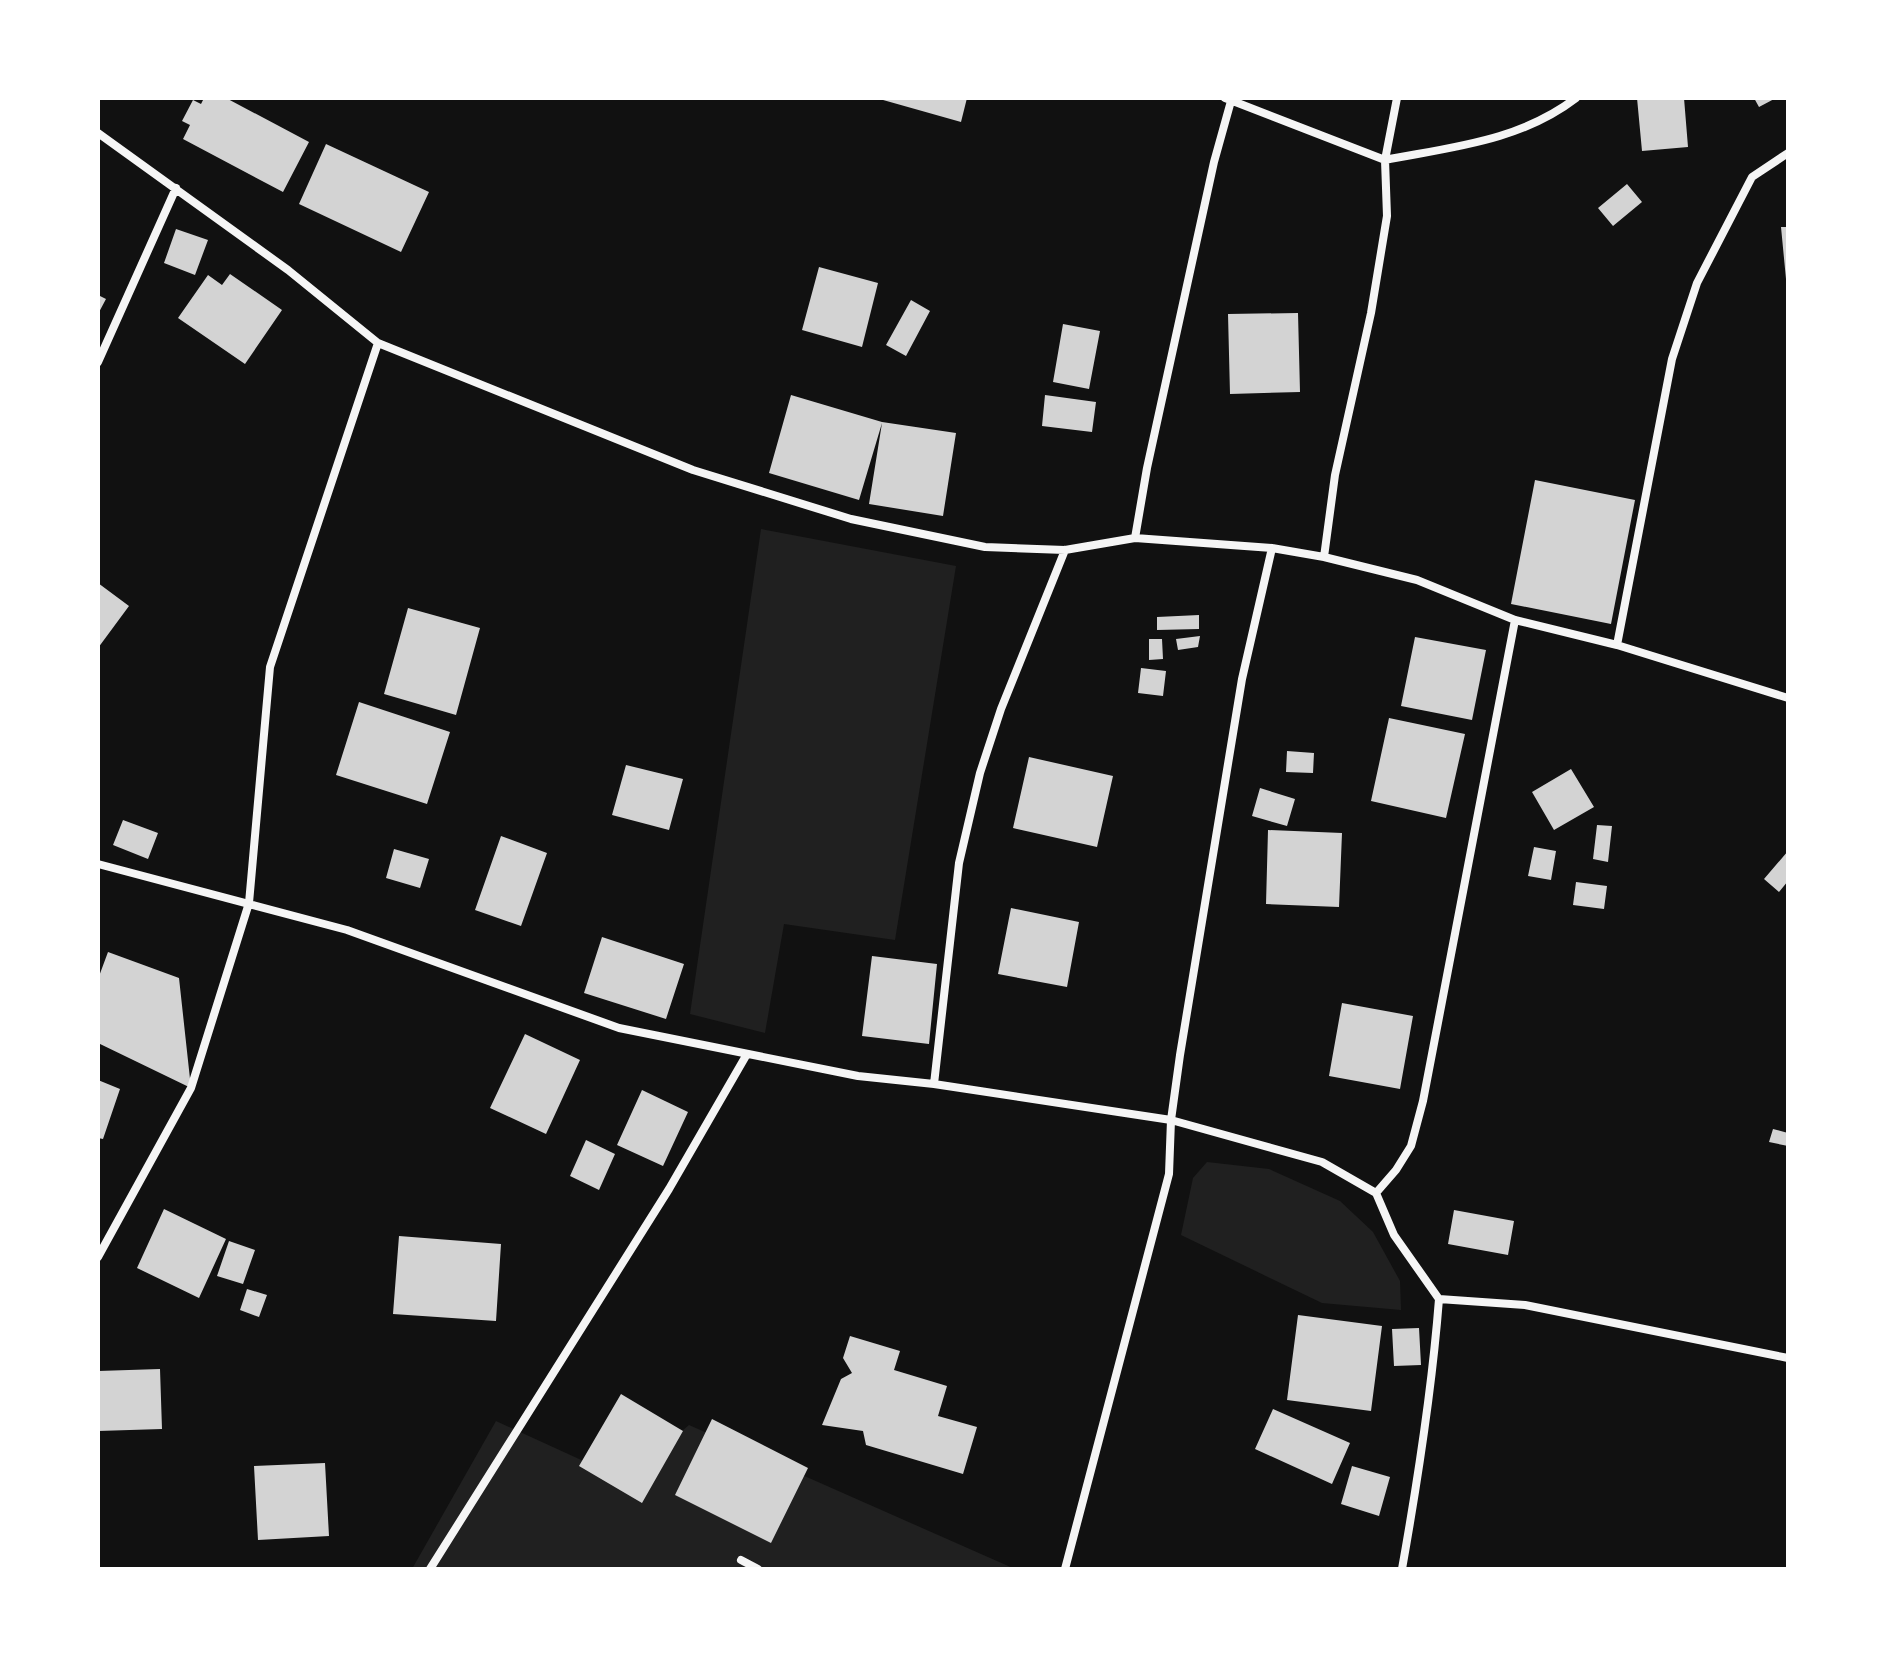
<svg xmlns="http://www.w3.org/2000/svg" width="1886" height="1667" font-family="'Space Grotesk',sans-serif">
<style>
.green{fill:#202020}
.building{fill:#d3d3d3}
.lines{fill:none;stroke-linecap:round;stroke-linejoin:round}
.minor{stroke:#f5f5f5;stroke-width:8}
</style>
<rect width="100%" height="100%" fill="#111"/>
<!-- green -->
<path class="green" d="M761,529L956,566L895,940L784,924L765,1033L690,1014Z
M1207,1162L1269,1169L1340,1201L1373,1232L1400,1281L1401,1310L1322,1303L1181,1235L1193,1178Z
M496,1421L625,1480L689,1425L1015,1569H412Z"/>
<!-- building -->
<path class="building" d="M204,98H226L309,142L283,192L183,139L190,125L182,121L193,100L201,104Z
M876,98H967L961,122Z
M1637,98H1684L1688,147L1642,151Z
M1754,98H1776L1759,107Z
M326,144L429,192L401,252L299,204Z
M1627,184L1642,202L1613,226L1598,208Z
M1781,227H1788V279H1786Z
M176,229L208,240L195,275L164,263Z
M819,267L878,283L862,347L802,330Z
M230,274L282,310L245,364L178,318L208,275L222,285Z
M98,295L106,299L98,314Z
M911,300L930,311L906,356L886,345Z
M1298,313L1300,392L1230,394L1228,314Z
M1063,324L1100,331L1089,389L1053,382Z
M791,395L882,422L956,433L943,516L869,504L882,423L859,500L769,473Z
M1045,395L1096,402L1092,432L1042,426Z
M1535,480L1635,500L1611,624L1511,604Z
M98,583L129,606L98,648Z
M408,608L480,628L456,715L384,694Z
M1199,615V629L1157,630V617Z
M1200,636L1198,647L1178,650L1176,639Z
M1415,637L1486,650L1472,720L1401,706Z
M1149,639H1162L1163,659L1149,660Z
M1141,668L1166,671L1163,696L1138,693Z
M359,702L450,732L427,804L336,775Z
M1389,718L1465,734L1446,818L1371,801Z
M1287,751L1314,753L1313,773L1286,772Z
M1029,757L1113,776L1097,847L1013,828Z
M626,765L683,779L669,830L612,815Z
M1571,769L1594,807L1554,830L1532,792Z
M1260,788L1295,799L1287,826L1252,816Z
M123,820L158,833L148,859L113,845Z
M1597,825L1612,826L1608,862L1593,859Z
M1268,830L1342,833L1339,907L1266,904Z
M501,836L547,853L521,926L475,910Z
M1534,847L1556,851L1551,880L1528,876Z
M394,849L429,859L420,888L386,878Z
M1788,851V881L1779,892L1764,879Z
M1576,882L1607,886L1604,909L1573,905Z
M1011,908L1079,922L1067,987L998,974Z
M602,937L684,964L666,1019L584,993Z
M108,952L179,978L191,1088L98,1043V979Z
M872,956L937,964L929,1044L862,1036Z
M1342,1003L1413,1016L1400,1089L1329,1076Z
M525,1034L580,1060L546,1134L490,1108Z
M98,1080L120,1089L103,1139L98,1138Z
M642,1090L688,1112L663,1166L617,1145Z
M1773,1129L1788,1133V1146L1769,1142Z
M586,1140L615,1154L599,1190L570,1176Z
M164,1209L226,1239L199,1298L137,1268Z
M1454,1210L1514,1221L1508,1255L1448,1244Z
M399,1236L501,1244L496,1321L393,1314Z
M229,1241L255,1250L243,1284L217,1276Z
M247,1289L267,1295L259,1317L240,1310Z
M1298,1315L1382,1326L1371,1411L1287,1400Z
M1419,1328L1421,1365L1394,1366L1392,1329Z
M850,1336L900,1351L894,1370L947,1386L938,1416L977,1427L963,1474L866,1445L863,1431L822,1425L841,1379L852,1373L843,1358Z
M160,1369L162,1429L98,1431V1371Z
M621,1394L683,1431L642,1503L579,1466Z
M1273,1409L1350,1443L1332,1484L1255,1449Z
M712,1419L808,1468L771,1543L675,1495Z
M325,1463L329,1536L258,1540L254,1466Z
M1352,1466L1390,1477L1379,1516L1341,1504Z"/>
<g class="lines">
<!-- minor -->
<path class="minor" d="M1225,98L1385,160L1387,216L1371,313L1335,475L1324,557
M1397,98L1385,160C1452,147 1520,141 1576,98
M98,133L288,270L378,343L693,470L851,519L985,547L1065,550L1135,538L1272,548L1324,557L1417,580L1515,620L1617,645L1788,698
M98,362L176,188
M1135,538L1147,468L1214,162L1231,101
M1617,645L1672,359L1697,283L1752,177L1788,153
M98,864L347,930L619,1028L858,1076L934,1084L1171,1120L1322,1162L1376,1193L1394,1235L1439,1299
M934,1084L959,863L980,773L1001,709L1065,550
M1376,1193L1396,1170L1411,1146L1423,1101L1515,620
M98,1257L191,1088L249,903L270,667L378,343
M741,1560L758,1569
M430,1569L669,1189L747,1054
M1065,1569L1169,1174L1171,1120L1180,1055L1242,679L1272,548
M1402,1569C1418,1479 1432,1390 1439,1299L1525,1305L1788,1358"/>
</g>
<!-- border -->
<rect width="1886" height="1667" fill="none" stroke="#ffffff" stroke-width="200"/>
</svg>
